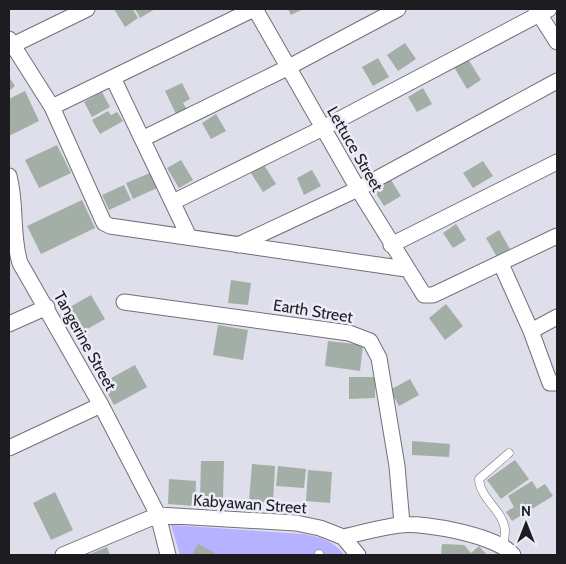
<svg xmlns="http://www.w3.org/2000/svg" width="566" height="564" font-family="Cabin,sans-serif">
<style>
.green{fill:#b7b2ff}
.building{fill:#a2aea6}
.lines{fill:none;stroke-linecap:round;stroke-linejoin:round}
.lane-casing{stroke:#71707b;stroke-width:9}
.street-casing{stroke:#71707b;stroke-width:17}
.lane{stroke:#fff;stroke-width:8}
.street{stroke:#fff;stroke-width:15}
.labels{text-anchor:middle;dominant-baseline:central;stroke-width:5;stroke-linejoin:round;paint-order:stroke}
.street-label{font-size:16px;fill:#1c1c21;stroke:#ececf8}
</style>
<rect width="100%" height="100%" fill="#dfdeeb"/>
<!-- green -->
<path class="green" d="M171,525L303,534C320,537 333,540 344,555H180Z"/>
<!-- building -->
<path class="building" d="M114,9H133L138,18L125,27Z
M135,9H155L140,18Z
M288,9H303L291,15Z
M405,43L416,59L398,71L387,55Z
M378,58L389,77L373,86L362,67Z
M468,59L481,80L467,89L454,67Z
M9,77L15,86L9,91Z
M182,83L190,99L183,103L187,109L176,114L165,91Z
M423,88L432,104L417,112L408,97Z
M25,91L39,121L9,136V99Z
M102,92L110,107L92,117L84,102Z
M108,111L111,115L117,112L123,121L100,134L92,120Z
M216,114L226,131L211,139L202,123Z
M57,145L71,173L39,188L25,160Z
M181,160L193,180L179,188L167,168Z
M483,161L493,176L473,188L463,173Z
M264,165L276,184L263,192L251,173Z
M312,170L321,186L304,195L297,178Z
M150,173L157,188L133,199L126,183Z
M391,180L401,196L384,206L374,190Z
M124,185L131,200L109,210L102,195Z
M82,200L95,228L41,254L27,226Z
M456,224L466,240L453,248L443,233Z
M499,230L510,249L497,257L486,238Z
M231,280L251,283L248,305L228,303Z
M91,295L105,319L75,336L61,312Z
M446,304L463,326L445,340L429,318Z
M218,325L248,330L243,360L213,355Z
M328,341L363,345L360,371L325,366Z
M135,365L147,387L114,405L102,383Z
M349,377H375V398L349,399Z
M410,379L419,395L399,406L390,390Z
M412,441L450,444L449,457L412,455Z
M515,460L529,479L501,499L487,480Z
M201,461H224L223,498H200Z
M252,464L275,466L273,503L249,501Z
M278,466L306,469L304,488L276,486Z
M308,470L332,472L330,503L306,501Z
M169,479L196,481L195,506L168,504Z
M532,481L537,489L545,484L553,496L512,521L506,512L514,507L508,496Z
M55,492L73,530L51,540L33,503Z
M198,544L215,553L214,555H192Z
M442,544L464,545L471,553L479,546L486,554L441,555Z
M107,547L110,555H88Z"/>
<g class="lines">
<!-- lane casing -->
<g class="lane-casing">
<path id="lane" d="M503,547C504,541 505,535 505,530C503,510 480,499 479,479L509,453
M319,554V555"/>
</g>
<!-- street casing -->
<g class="street-casing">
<path id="street" d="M255,9L358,189L424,295H433L557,236
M536,9L557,42
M9,39L52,107L104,223L110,226L406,269
M13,45L87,9
M113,78L189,237
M52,107L254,9
M142,139L287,68L398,9
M9,176C17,205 11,234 20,263L101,405L158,515L168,555
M173,202L323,128L549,9
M238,245L358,189L557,81
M391,245L557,162
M501,264L531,331L550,383H557
M124,302L349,333L370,341L379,358L397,466L402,524
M9,324L47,307
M531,331L557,317
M9,448L101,405
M343,537C362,533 381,527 400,525C425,522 498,536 513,555
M63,555L158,515L296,523L320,528L343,537L358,555"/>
</g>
<!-- lane -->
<use href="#lane" class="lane"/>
<!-- street -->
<use href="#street" class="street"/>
</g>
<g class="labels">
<!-- street labels -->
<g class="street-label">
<text transform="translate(355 149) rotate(60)">Lettuce Street</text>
<text transform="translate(313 311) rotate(9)">Earth Street</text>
<text transform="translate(85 341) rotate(61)">Tangerine Street</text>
<text transform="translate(250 504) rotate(4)">Kabyawan Street</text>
</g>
</g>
<!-- border -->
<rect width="566" height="564" fill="none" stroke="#1c1c21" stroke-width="20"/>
<!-- north arrow -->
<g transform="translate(526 524)" stroke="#ececf8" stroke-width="4" paint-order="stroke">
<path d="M0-4L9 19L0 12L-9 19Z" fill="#1c1c21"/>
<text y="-8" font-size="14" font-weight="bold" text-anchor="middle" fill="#1c1c21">N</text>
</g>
</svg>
